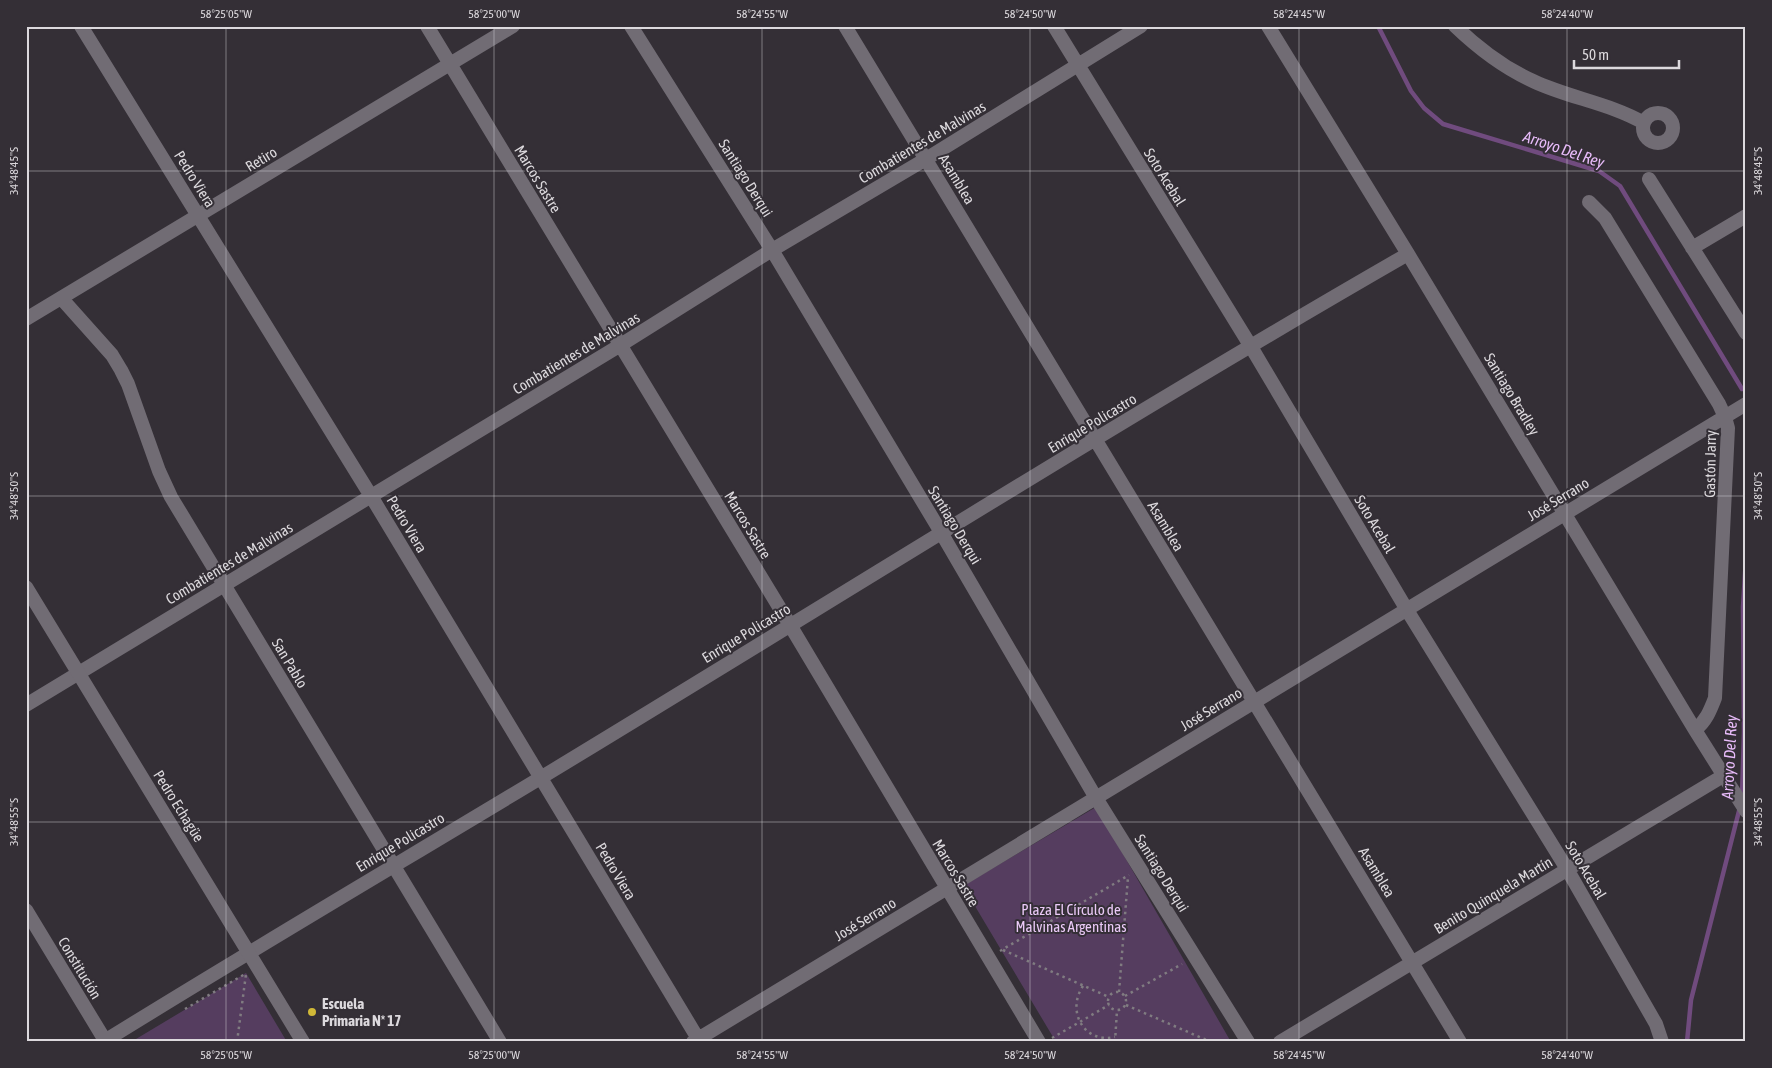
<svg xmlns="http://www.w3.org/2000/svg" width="1772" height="1068" font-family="'Asap Condensed',sans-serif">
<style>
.green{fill:#553d5f}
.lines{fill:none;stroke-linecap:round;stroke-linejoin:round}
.stream{stroke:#704b7e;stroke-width:4.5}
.path{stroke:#807c81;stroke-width:2.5;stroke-dasharray:2.5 4;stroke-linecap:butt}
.minor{stroke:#716c74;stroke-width:14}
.tertiary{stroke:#716c74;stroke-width:14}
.ticks{fill:none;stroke:#dcd9dd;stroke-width:1;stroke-opacity:0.45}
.poi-dot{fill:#d0b837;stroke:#342f36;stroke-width:2}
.labels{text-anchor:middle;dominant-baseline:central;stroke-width:4;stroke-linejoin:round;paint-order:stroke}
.street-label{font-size:15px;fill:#dcd9dd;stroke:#342f36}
.park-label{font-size:15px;fill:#eac9f7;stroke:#342f36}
.poi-label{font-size:15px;font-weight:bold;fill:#dcd9dd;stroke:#342f36;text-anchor:start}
.water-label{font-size:16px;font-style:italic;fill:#e7bbf9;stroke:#342f36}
.neatline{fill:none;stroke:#dcd9dd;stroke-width:2}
.ticks-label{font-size:12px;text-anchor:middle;fill:#dcd9dd}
</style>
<rect width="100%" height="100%" fill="#342f36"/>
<!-- green -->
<path class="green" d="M1096,807L1231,1042H1056L963,886Z
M246,973L287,1042H131Z"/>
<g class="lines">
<!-- stream -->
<path class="stream" d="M1378,26L1411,91L1424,108L1443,124L1599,171L1620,186L1742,389
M1742,797L1744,732L1743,607L1746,558
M1687,1042L1691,1000L1740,807"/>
<!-- path -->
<path class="path" d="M1003,950L1109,997
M1000,951L1129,875
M1083,986C1066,1011 1084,1044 1115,1037
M1108 1001a9 9 0 1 1 18 0a9 9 0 1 1-18 0Z
M1119,992L1128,877
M1125,996L1182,964
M1126,1005L1211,1042
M185,1009L245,974
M1052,1038L1109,1005
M237,1042L246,974
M1115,1042L1117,1010"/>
<!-- minor -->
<path class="minor" d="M81,26L371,496L700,1042
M427,26L790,625L1039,1042
M631,26L772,250L942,534L1096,798L1248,1042
M845,26L1460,1042
M1054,26L1250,345L1407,610L1567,869L1656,1024L1662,1042
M1268,26L1408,254L1695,730L1746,811
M1455,26C1478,48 1504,68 1533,81C1569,98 1609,103 1644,123
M1643 128a15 15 0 1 1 30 0a15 15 0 1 1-30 0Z
M1649,179L1746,333
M1589,202L1605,218L1719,404L1725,417L1728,428L1715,698C1710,711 1706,721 1695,730
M1692,248L1746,216
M62,299L112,355L121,370L128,384L159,471L171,497L500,1042
M26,319L513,26
M26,705L619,346L772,250L926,159L1141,26
M26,910L106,1042
M103,1042C248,952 396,865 542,777C831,602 1116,422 1408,254
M693,1042L1746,404
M1280,1042L1723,776"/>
<!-- tertiary -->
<path class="tertiary" d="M26,587L303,1042"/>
</g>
<!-- ticks -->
<path class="ticks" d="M226,26V1042M494,26V1042M762,26V1042M1030,26V1042M1299,26V1042M1567,26V1042M26,171H1746M26,496H1746M26,822H1746"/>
<!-- markers -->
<circle class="poi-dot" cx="312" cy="1012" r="5"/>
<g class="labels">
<!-- street labels -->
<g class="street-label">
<text transform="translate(922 142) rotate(-31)">Combatientes de Malvinas</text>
<text transform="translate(261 159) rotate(-31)">Retiro</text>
<text transform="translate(1165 177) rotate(58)">Soto Acebal</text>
<text transform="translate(746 178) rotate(58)">Santiago Derqui</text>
<text transform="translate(195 179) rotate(58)">Pedro Viera</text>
<text transform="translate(538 179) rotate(59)">Marcos Sastre</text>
<text transform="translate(957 179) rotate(59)">Asamblea</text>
<text transform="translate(576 353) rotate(-31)">Combatientes de Malvinas</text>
<text transform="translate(1512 394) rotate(59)">Santiago Bradley</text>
<text transform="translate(1092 423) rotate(-31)">Enrique Policastro</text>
<text transform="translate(1710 464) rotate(-89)">Gastón Jarry</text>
<text transform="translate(1558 499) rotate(-31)">José Serrano</text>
<text transform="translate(407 524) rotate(59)">Pedro Viera</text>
<text transform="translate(1375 524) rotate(59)">Soto Acebal</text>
<text transform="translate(748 525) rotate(59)">Marcos Sastre</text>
<text transform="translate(955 525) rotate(59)">Santiago Derqui</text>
<text transform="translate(1166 526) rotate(59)">Asamblea</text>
<text transform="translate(229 563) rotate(-31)">Combatientes de Malvinas</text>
<text transform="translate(746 633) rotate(-31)">Enrique Policastro</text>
<text transform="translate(290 663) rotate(59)">San Pablo</text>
<text transform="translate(1211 709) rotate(-31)">José Serrano</text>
<text transform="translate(179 806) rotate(58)">Pedro Echagüe</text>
<text transform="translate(400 842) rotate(-31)">Enrique Policastro</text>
<text transform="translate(1586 870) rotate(59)">Soto Acebal</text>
<text transform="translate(616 871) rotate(59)">Pedro Viera</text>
<text transform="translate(1377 872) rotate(59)">Asamblea</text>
<text transform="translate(956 873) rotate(59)">Marcos Sastre</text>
<text transform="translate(1162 873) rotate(58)">Santiago Derqui</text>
<text transform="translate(1493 895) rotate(-31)">Benito Quinquela Martín</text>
<text transform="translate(865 919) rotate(-31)">José Serrano</text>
<text transform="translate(80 968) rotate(59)">Constitución</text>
</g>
<!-- park labels -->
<g class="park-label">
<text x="1071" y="909">Plaza El Círculo de<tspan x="1071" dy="17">Malvinas Argentinas</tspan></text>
</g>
<!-- poi labels -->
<g class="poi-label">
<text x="322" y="1003">Escuela<tspan x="322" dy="17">Primaria N* 17</tspan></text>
</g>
<!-- water labels -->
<g class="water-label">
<text transform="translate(1564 149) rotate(19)">Arroyo Del Rey</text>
<text transform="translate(1729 757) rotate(-87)">Arroyo Del Rey</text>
</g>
</g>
<!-- border -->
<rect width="1772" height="1068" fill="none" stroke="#342f36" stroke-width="55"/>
<!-- scale -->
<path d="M1574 60v8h105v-8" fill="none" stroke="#dcd9dd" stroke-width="2.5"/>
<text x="1582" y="60" font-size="15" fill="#dcd9dd" stroke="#342f36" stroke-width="4" paint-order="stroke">50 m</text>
<rect x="28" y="28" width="1716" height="1012" class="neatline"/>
<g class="ticks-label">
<text x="226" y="18">58°25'05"W</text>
<text x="494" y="18">58°25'00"W</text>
<text x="762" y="18">58°24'55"W</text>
<text x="1030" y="18">58°24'50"W</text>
<text x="1299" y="18">58°24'45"W</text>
<text x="1567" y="18">58°24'40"W</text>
<text transform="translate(14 171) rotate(-90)" y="4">34°48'45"S</text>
<text transform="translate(1758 171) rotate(-90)" y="4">34°48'45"S</text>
<text transform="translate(14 496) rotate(-90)" y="4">34°48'50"S</text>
<text transform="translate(1758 496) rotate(-90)" y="4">34°48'50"S</text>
<text transform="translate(14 822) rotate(-90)" y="4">34°48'55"S</text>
<text transform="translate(1758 822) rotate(-90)" y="4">34°48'55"S</text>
<text x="226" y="1059">58°25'05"W</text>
<text x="494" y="1059">58°25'00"W</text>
<text x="762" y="1059">58°24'55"W</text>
<text x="1030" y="1059">58°24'50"W</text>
<text x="1299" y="1059">58°24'45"W</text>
<text x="1567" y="1059">58°24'40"W</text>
</g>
</svg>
